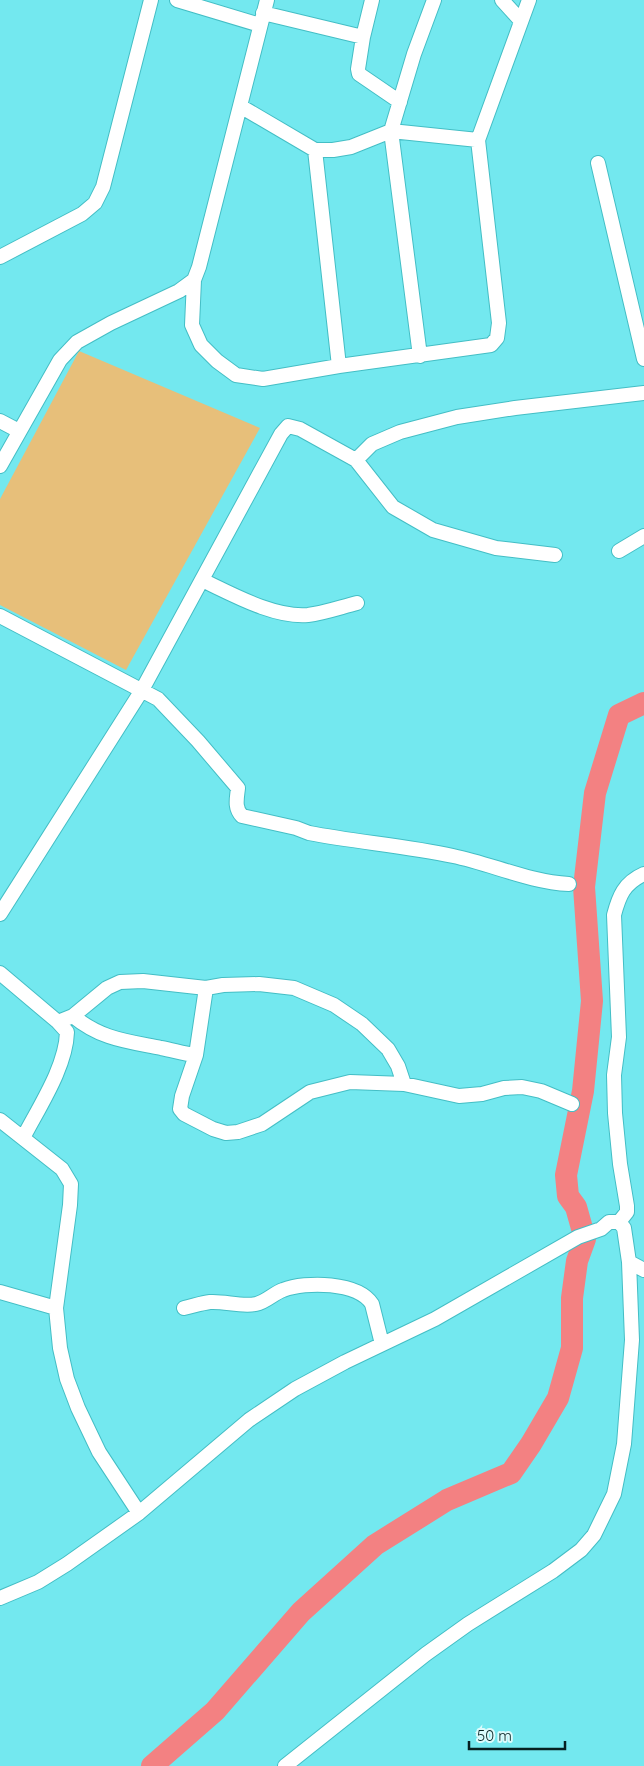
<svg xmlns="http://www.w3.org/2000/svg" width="644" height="1766" font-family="Quicksand,sans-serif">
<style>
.green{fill:#e7bf7a}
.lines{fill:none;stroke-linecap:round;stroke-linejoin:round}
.river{stroke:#f38182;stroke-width:22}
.minor-casing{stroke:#44bec5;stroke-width:16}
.minor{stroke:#fff;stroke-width:14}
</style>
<rect width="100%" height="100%" fill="#73e8ef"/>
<!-- green -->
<path class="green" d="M79,351L260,428L126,670L0,605V499Z"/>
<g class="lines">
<!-- river -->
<path class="river" d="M152,1766L215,1711L301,1612L375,1545L447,1500L511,1473L531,1444L558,1398L572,1348V1298L577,1261L585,1239L576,1207L568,1196L566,1175L583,1091L592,1001L584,887L595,793L619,715L644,703"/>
<!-- minor casing -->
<g class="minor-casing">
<path id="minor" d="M177,0L260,25
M372,0L363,37L358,69L359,74L400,102
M502,0L521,21
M263,13L363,37
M240,106L315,150H333L351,147L391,131L478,140
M315,150L339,366
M598,163L644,359
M0,257L82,214L95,203L103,187L151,0
M194,280L192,325L201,345L217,361L236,375L263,379L339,366L491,345L497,338L499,323L478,140L529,0
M420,356L391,131L414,54L434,0
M0,421L19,431
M356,460L372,444L400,432L457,417L515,408L644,393
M0,466L60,360L77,342L111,323L179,291L194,280L199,267L267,0
M619,551L644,536
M202,580C232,594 274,618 308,615C324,613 341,607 357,603
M0,616L158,699L198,741L238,788C237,798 234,808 242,816L296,828L309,833C356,842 406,846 453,856C492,864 529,882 569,884
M0,914L142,690L281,434L288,426L300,429L356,460L393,507L433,530L496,548L555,555
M0,973L58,1022L67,1032C66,1067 39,1107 23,1138
M206,988L196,1055L182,1096L180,1109L184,1114L213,1129L226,1133L238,1132L262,1124L310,1092L350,1082L404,1084L459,1096L482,1094L504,1088L522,1087L541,1091L572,1104
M73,1016C101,1039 126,1041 161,1048C173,1050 184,1054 196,1055
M58,1022L73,1016L107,988L120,982L143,981L206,988L223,985L259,984L294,988L334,1005L362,1024L388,1049L398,1066L404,1084
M0,1120L62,1169L71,1184L70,1205L56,1308L60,1348L67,1379L78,1408L99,1452L139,1513
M619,1222L627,1212V1206L620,1164L615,1113L614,1075L619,1037L614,915C619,896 624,883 644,874
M0,1292L56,1308
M184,1308C193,1306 202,1303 210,1302C225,1301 241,1307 256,1304C266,1302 274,1293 283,1290C306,1281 358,1282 372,1304L382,1344
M0,1598L38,1582L67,1564L139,1513L249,1420L295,1389L345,1362L435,1319L578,1237L601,1229L609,1222H619L624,1228L629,1262L644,1270
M285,1766L426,1654L468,1624L553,1571L581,1550L594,1535L614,1494L624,1444L632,1340L629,1262"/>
</g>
<!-- minor -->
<use href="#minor" class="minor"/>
</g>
<!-- scale -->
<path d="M469 1741v8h96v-8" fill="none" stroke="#052021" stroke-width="2.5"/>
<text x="477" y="1741" font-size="15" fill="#052021" stroke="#dcfbfc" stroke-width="4" paint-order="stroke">50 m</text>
</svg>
